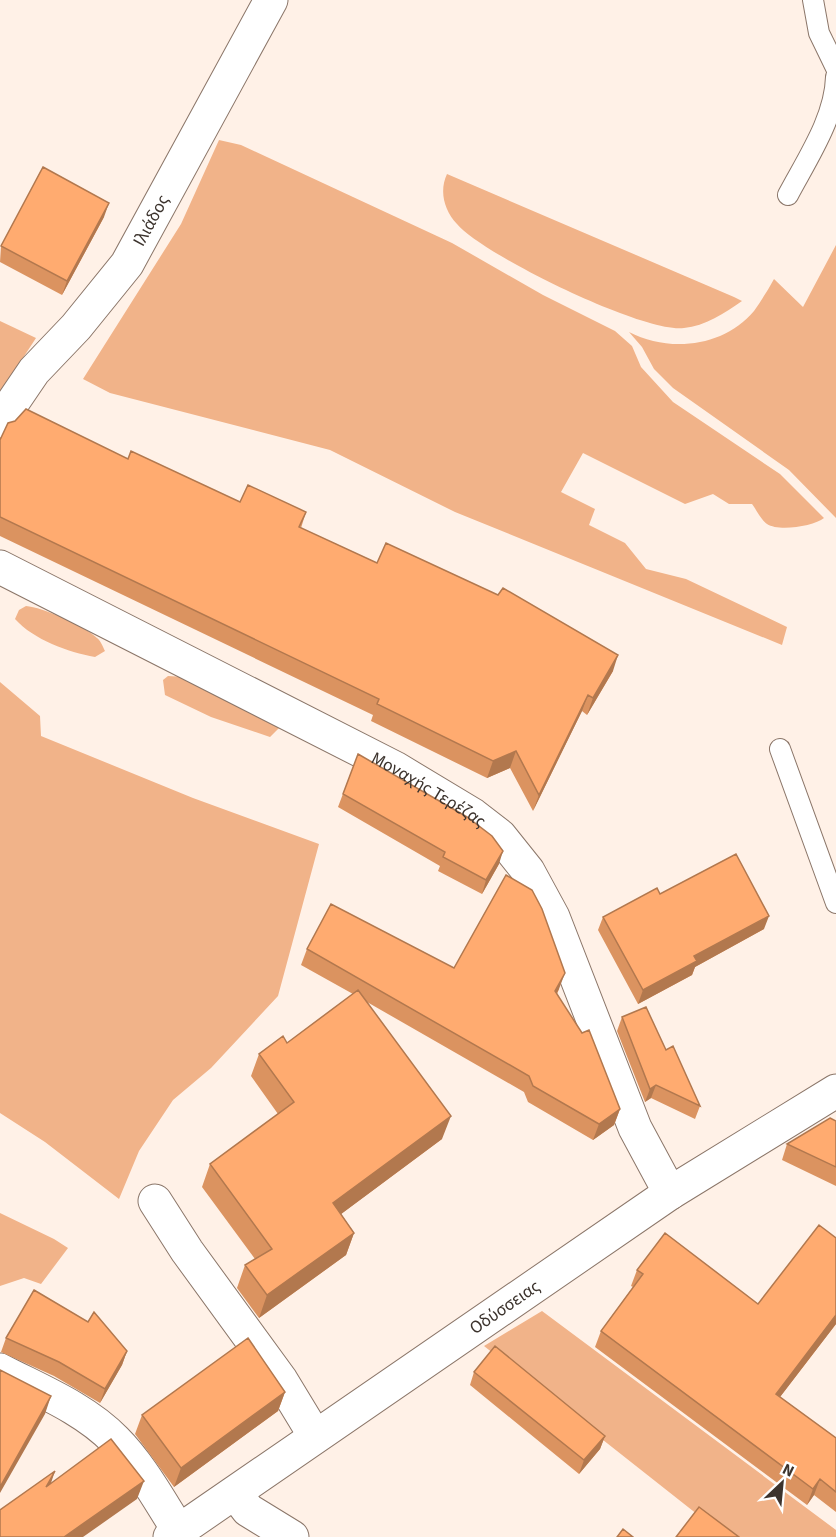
<svg xmlns="http://www.w3.org/2000/svg" width="836" height="1537" font-family="'Source Sans 3',sans-serif">
<style>
.green{fill:#f1b389}
.lines{fill:none;stroke-linecap:round;stroke-linejoin:round}
.lane-casing{stroke:#8b7669;stroke-width:22}
.street-casing{stroke:#8b7669;stroke-width:35}
.lane{stroke:#fff;stroke-width:20}
.street{stroke:#fff;stroke-width:33}
.wall{fill:#db9360}
.shaded-wall{fill:#b2784e}
.building{fill:#ffab70;stroke:#b2784e;stroke-width:1.5}
.labels{text-anchor:middle;dominant-baseline:central;stroke-width:6;stroke-linejoin:round;paint-order:stroke}
.street-label{font-size:18px;fill:#3c332d;stroke:#fff}
</style>
<rect width="100%" height="100%" fill="#fff1e7"/>
<!-- green -->
<path class="green" d="M219,140L241,145L452,243L543,295L615,331L632,346L641,367L673,402L780,474L824,518C814,526 779,532 767,524C761,520 756,509 752,504H729L713,494L685,504L583,453L561,492L595,509L589,525L625,543L646,569L686,579L787,627L782,645L455,512L330,450L110,393L83,379L181,224Z
M447,174L734,297L742,301C725,313 705,326 684,328C645,334 483,255 457,224C444,210 439,191 447,174Z
M836,245V518L789,470L673,388L654,369L642,347L629,332C669,353 724,347 754,311C761,301 768,290 774,279L803,307Z
M0,321L36,338L0,393Z
M26,606C42,607 85,626 97,638C101,641 103,647 105,651L95,657C68,652 34,640 15,619L19,610Z
M168,676L185,677L280,727L270,737L211,717L165,695L163,680Z
M0,682L40,716L41,736L193,798L319,844L278,996L211,1068L173,1100L139,1151L119,1199L45,1142L0,1113Z
M0,1213L54,1239L68,1248L41,1284L24,1278L0,1286Z
M542,1311L836,1530V1537H726L484,1346Z"/>
<g class="lines">
<!-- lane casing -->
<g class="lane-casing">
<path id="lane" d="M813,0L819,33L836,68
M788,195C807,159 835,118 836,77
M780,749L836,903"/>
</g>
<!-- street casing -->
<g class="street-casing">
<g id="street">
<path id="s1" d="M0,421L34,371L76,327L127,264L271,0"/>
<path id="s2" d="M0,567L395,768L473,815L500,836L528,871L553,917L635,1128L670,1193"/>
<path d="M155,1201L187,1251L281,1380L315,1436"/>
<path d="M0,1370C38,1390 84,1408 115,1440C141,1466 159,1500 179,1531"/>
<path d="M235,1493L248,1510L292,1537"/>
<path id="s3" d="M170,1537L670,1193L836,1091"/>
</g>
</g>
<!-- lane -->
<use href="#lane" class="lane"/>
<!-- street -->
<use href="#street" class="street"/>
</g>
<!-- wall -->
<path class="wall" d="M104,217L62,295L0,262L1,246Z
M0,440L128,459L240,502L306,512L301,528L613,671L587,715L582,711L533,811L510,768L487,778L371,721L373,715L0,536Z
M358,754L499,864L482,894L438,871L440,866L338,807Z
M660,894L764,929L695,967L692,975L638,1004L598,930L603,917Z
M307,949L454,968L559,989L557,994L620,1109L614,1125L593,1140L528,1102L524,1092L367,1002L442,1139L341,1214L354,1233L346,1255L259,1318L237,1288L245,1265L255,1259L202,1187L210,1164L278,1114L251,1076L259,1054L287,1043L353,994L301,965Z
M622,1017L666,1050L700,1106L695,1119L651,1098L645,1102L617,1031Z
M836,1121V1186L782,1160L787,1144Z
M637,1270L758,1304L836,1324L780,1397L836,1438V1512L814,1495L807,1505L595,1347L601,1331L633,1287L631,1286Z
M6,1338L127,1351L122,1365L100,1403L54,1376L1,1352Z
M474,1372L605,1436L600,1449L579,1474L470,1385Z
M285,1392L278,1411L174,1487L135,1434L142,1415Z"/>
<!-- shaded-wall -->
<path class="shaded-wall" d="M109,203L104,217L62,295L67,281Z
M618,655L613,671L587,715L593,698Z
M588,695L582,711L533,811L539,795Z
M516,751L510,768L487,778L493,761Z
M503,851L499,864L482,894L486,880Z
M769,916L764,929L695,967L692,975L638,1004L643,990L694,956Z
M565,973L559,989L549,1007L555,991Z
M656,1085L651,1098L645,1102L650,1089Z
M620,1109L614,1125L593,1140L599,1124Z
M451,1116L442,1139L325,1226L333,1203Z
M354,1233L346,1255L259,1318L267,1295Z
M836,1315V1324L770,1410L776,1394Z
M127,1351L122,1365L100,1403L105,1389Z
M285,1392L278,1411L174,1487L181,1468Z
M51,1396L45,1414L0,1493V1487Z
M605,1436L600,1449L579,1474L584,1460Z
M55,1471L49,1489L46,1487Z
M820,1479L814,1495L807,1505L813,1489Z
M144,1481L137,1499L83,1537H64Z"/>
<!-- building -->
<path class="building" d="M43,167L109,203L67,281L1,246Z
M26,409L128,459L131,451L240,502L248,485L306,512L299,527L377,563L386,543L498,595L503,588L618,655L593,698L588,695L539,795L516,751L493,761L377,704L379,699L0,517V440L8,423L15,421Z
M358,754L467,817L492,836L503,851L486,880L443,857L445,852L343,794Z
M736,854L769,916L694,956L697,961L643,990L603,917L657,888L660,894Z
M506,875L532,890L542,909L565,973L555,991L582,1033L589,1030L620,1109L599,1124L533,1086L529,1076L307,949L331,904L454,968Z
M358,990L451,1116L333,1203L354,1233L267,1295L245,1265L272,1249L210,1164L294,1102L259,1054L283,1036L287,1043Z
M646,1007L666,1050L673,1046L700,1106L656,1085L650,1089L622,1017Z
M830,1118L836,1121V1167L787,1144Z
M819,1225L836,1238V1315L776,1394L836,1438V1492L820,1479L813,1489L601,1331L643,1274L637,1270L665,1233L758,1304Z
M34,1290L88,1322L94,1312L127,1351L105,1389L59,1362L6,1338Z
M248,1338L285,1392L181,1468L142,1415Z
M495,1346L605,1436L584,1460L474,1372Z
M0,1370L51,1396L0,1487Z
M111,1439L144,1481L64,1537H0V1510L55,1471L46,1487Z
M699,1507L739,1537H676Z
M623,1529L633,1537H617Z"/>
<g class="labels">
<!-- street labels -->
<g class="street-label">
<text stroke="none"><textPath href="#s1" startOffset="252">Ιλιάδος</textPath></text>
<text stroke="none"><textPath href="#s2" startOffset="483">Μοναχής Τερέζας</textPath></text>
<text stroke="none"><textPath href="#s3" startOffset="406">Οδύσσειας</textPath></text>
</g>
</g>
<!-- north arrow -->
<g transform="translate(782 1483) rotate(26)" stroke="#ffffff" stroke-width="4.5" paint-order="stroke">
<path d="M0-4.5L10 22L0 15L-10 22Z" fill="#3c332d"/>
<text y="-9" font-size="16" font-weight="bold" text-anchor="middle" fill="#3c332d">N</text>
</g>
</svg>
